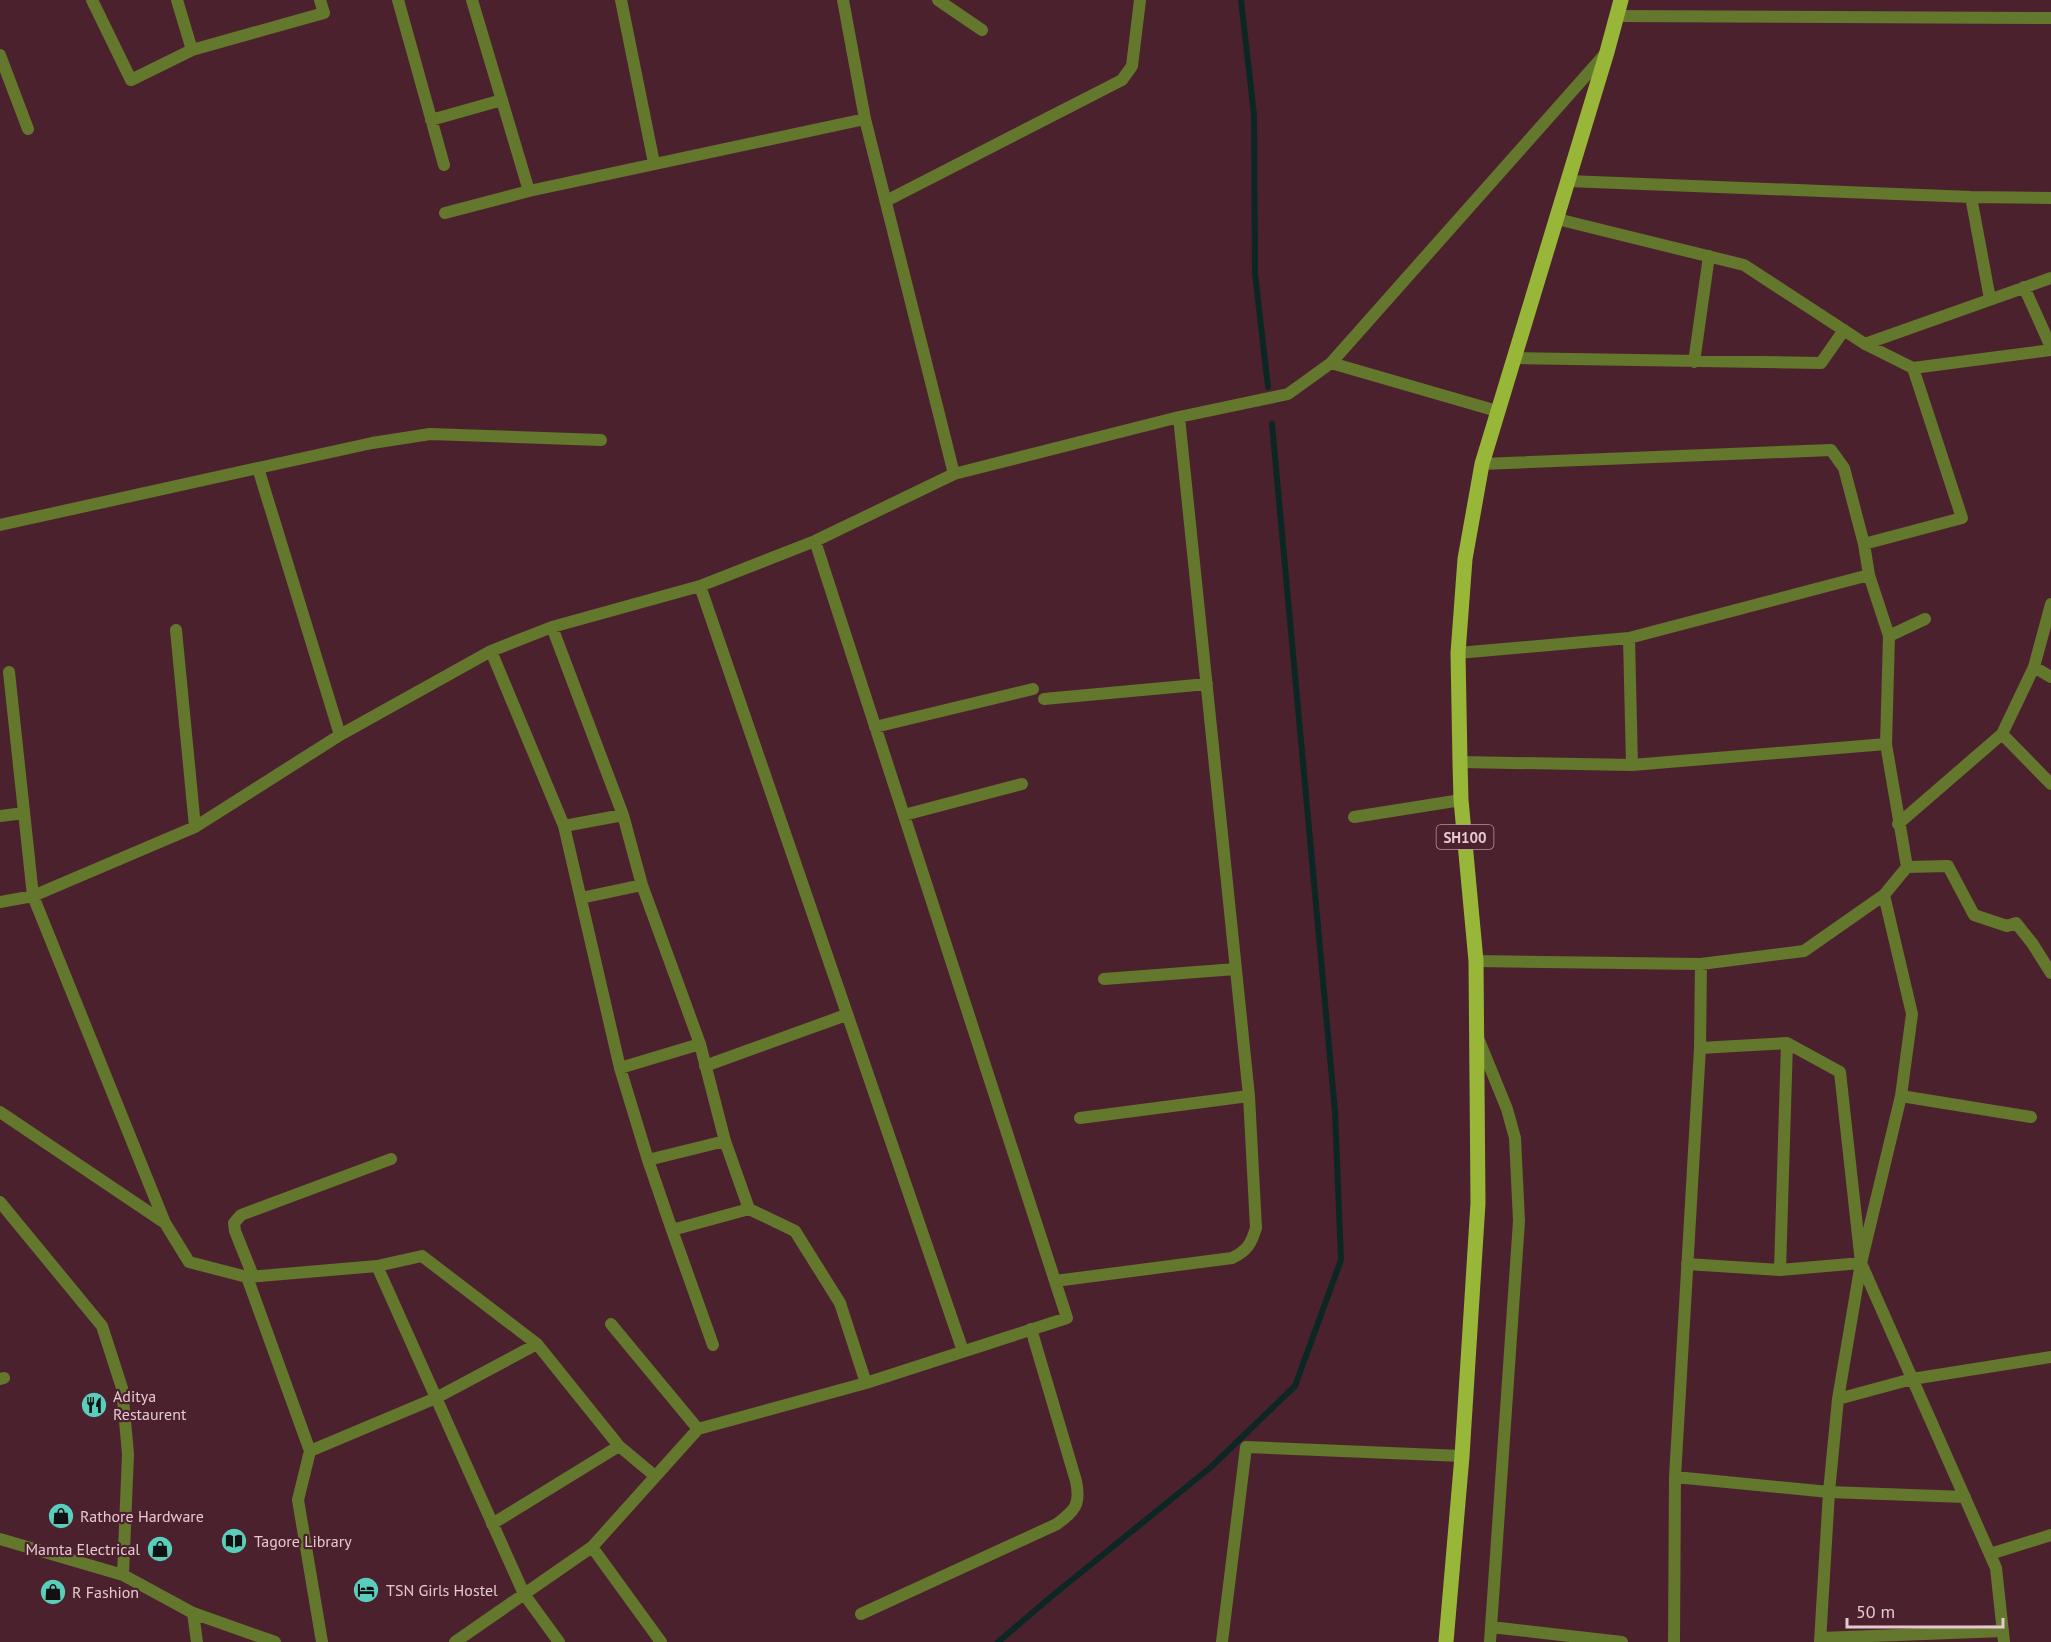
<svg xmlns="http://www.w3.org/2000/svg" width="2051" height="1642" font-family="'PT Sans',sans-serif">
<style>
.lines{fill:none;stroke-linecap:round;stroke-linejoin:round}
.stream{stroke:#0c2723;stroke-width:6}
.lane{stroke:#63772d;stroke-width:12}
.street{stroke:#63772d;stroke-width:12}
.primary{stroke:#98b739;stroke-width:15}
.labels{text-anchor:middle;dominant-baseline:central;stroke-width:4.5;stroke-linejoin:round;paint-order:stroke}
.shield{fill:#4c212e;stroke:#b7979f;stroke-width:1.5}
.shield-label{font-size:15px;font-weight:bold;fill:#e5c9cf}
.poi-label{font-size:16px;fill:#e5c9cf;stroke:#4c212e;text-anchor:start}
</style>
<rect width="100%" height="100%" fill="#4c212e"/>
<g class="lines">
<!-- stream -->
<path class="stream" d="M1241,0L1254,115L1255,274L1268,387
M998,1642L1052,1596L1211,1467L1295,1386L1341,1260L1335,1112L1272,424"/>
<!-- lane -->
<path class="lane" d="M938,0L982,30
M886,201L1122,80L1132,66L1140,0
M258,468L372,443L430,434L601,440
M861,1614L1057,1524C1075,1510 1081,1505 1076,1481L1031,1329"/>
<!-- street -->
<path class="street" d="M92,0L131,80L192,50L324,13L320,0
M177,0L192,50
M398,0L444,165
M472,0L529,191
M621,0L654,163
M843,0L865,119L954,474
M1617,16L2051,18
M0,55L28,129
M431,120L502,100
M1568,181L1971,197L2051,198
M1971,197L1990,299
M445,213L529,191L865,119
M1557,219L1744,265L1865,344L1913,368L1962,518L1864,544
M2024,287L2051,347
M1865,344L2051,278
M1514,358L1821,363L1844,330
M1694,362L1709,256
M1331,363L1497,411
M1913,368L2051,350
M0,525L258,468L340,735
M700,586L963,1351
M552,627L623,815
M176,630L195,827
M1889,636L1925,619
M1629,638L1632,765
M491,651L564,826
M1458,653L1629,638L1869,575
M2034,667L2051,677
M9,672L33,896L165,1223L189,1262L247,1277L377,1266L422,1256L537,1344L619,1446L655,1476
M1044,699L1207,684
M875,727L1033,689
M2002,734L2051,784
M1460,762L1632,765L1886,744
M904,815L1022,784
M0,816L24,813
M1354,817L1461,800
M1898,824L2002,734L2034,667L2051,604
M1907,867L1948,866L1974,915L2007,926L2016,923L2032,943L2051,973
M581,898L642,885L700,1044
M0,902L33,896L195,827L340,735L491,651L552,627L700,586L815,541L954,474L1179,417L1288,394L1331,363L1606,53
M1476,961L1701,964L1804,951L1884,895L1907,867L1886,744L1889,636L1869,575L1864,544L1844,468L1831,450L1482,464
M1104,979L1236,969
M1478,1038L1507,1109L1515,1138L1519,1221L1490,1642
M1700,1048L1787,1043L1840,1072L1861,1263L1996,1568L2004,1642
M705,1066L846,1015
M620,1068L564,826L623,815L642,885
M1901,1096L2031,1117
M0,1112L165,1223
M1080,1118L1249,1096L1179,417
M648,1160L620,1068L700,1044L725,1141
M0,1202L102,1326L122,1388L128,1454L123,1575
M672,1230L648,1160L725,1141L749,1209
M1687,1264L1780,1270L1861,1263
M377,1266L524,1594L559,1642
M1780,1270L1787,1043
M253,1276L235,1231L234,1223L241,1215L391,1159
M247,1277L310,1451L298,1500L322,1642
M1055,1281L1232,1258C1247,1251 1251,1244 1256,1228L1249,1096
M611,1324L698,1429
M713,1345L672,1230L749,1209L795,1231L840,1303L866,1383
M0,1379L4,1378
M1838,1399L1912,1379L2051,1357
M310,1451L436,1398L537,1344
M1675,1477L1829,1492L1965,1497
M492,1524L619,1446
M0,1539L123,1575L193,1613L275,1642
M592,1547L661,1642
M1990,1554L2051,1535
M193,1613L197,1642
M1491,1627L1622,1642
M1820,1638L2003,1631
M455,1642L592,1547L698,1429L866,1383L1067,1318L815,541
M1222,1642L1246,1447L1462,1456
M1674,1642L1675,1477L1700,1048L1701,964
M1820,1642L1829,1492L1838,1399L1861,1263L1901,1096L1912,1014L1884,895"/>
<!-- primary -->
<path class="primary" d="M1446,1642L1462,1456L1478,1203L1476,961L1461,800L1460,762L1458,653L1465,559L1482,464L1607,52L1621,0"/>
</g>
<!-- icons -->
<defs>
<g id="restaurant-disc" transform="scale(1.35)"><circle r="9.5" fill="#5acebd" stroke="#4c212e"/><path d="M-5-6h1v4h1v-4h1v4h1v-4h1v5L-1.5 .5V6h-2V.5L-5-1ZM5-6V6H3V1.5H1.5Q1.5-4 5-6Z" fill="#111"/></g>
<g id="shop-disc" transform="scale(1.35)"><circle r="9.5" fill="#5acebd" stroke="#4c212e"/><path d="M-5-2.5h2.3a2.7 3.5 0 0 1 5.4 0H5L5.5 6h-11ZM-1.5-2.5h3a1.5 2.3 0 0 0-3 0Z" fill="#111"/></g>
<g id="library-disc" transform="scale(1.35)"><circle r="9.5" fill="#5acebd" stroke="#4c212e"/><path d="M-6-4Q-3-5.5-.7-3.5V5Q-3 3-6 4ZM6-4Q3-5.5 .7-3.5V5Q3 3 6 4Z" fill="#111"/></g>
<g id="hotel-disc" transform="scale(1.35)"><circle r="9.5" fill="#5acebd" stroke="#4c212e"/><path d="M-6-4.5h1.5V1H6V5H4.5V3h-9V5H-6ZM-4 0a1.8 1.8 0 1 1 3.6 0ZM.5 0V-2.5h3Q6-2.5 6 0Z" fill="#111"/></g>
</defs>
<g fill-rule="evenodd">
<use href="#restaurant-disc" x="94" y="1405"/>
<use href="#shop-disc" x="61" y="1516"/>
<use href="#library-disc" x="234" y="1541"/>
<use href="#shop-disc" x="160" y="1549"/>
<use href="#hotel-disc" x="366" y="1590"/>
<use href="#shop-disc" x="53" y="1592"/>
</g>
<g class="labels">
<!-- shield labels -->
<rect class="shield" x="1436.5" y="825" width="57" height="24" rx="4.5"/>
<g class="shield-label">
<text x="1465" y="837">SH100</text>
</g>
<!-- poi labels -->
<g class="poi-label">
<text x="113" y="1396">Aditya<tspan x="113" dy="18">Restaurent</tspan></text>
<text x="80" y="1516">Rathore Hardware</text>
<text x="254" y="1541">Tagore Library</text>
<text x="140" y="1549" text-anchor="end">Mamta Electrical</text>
<text x="386" y="1590">TSN Girls Hostel</text>
<text x="72" y="1592">R Fashion</text>
</g>
</g>
<!-- scale -->
<path d="M1847 1618v9h156v-9" fill="none" stroke="#e5c9cf" stroke-width="3"/>
<text x="1856" y="1618" font-size="18" fill="#e5c9cf" stroke="#4c212e" stroke-width="4.5" paint-order="stroke">50 m</text>
</svg>
